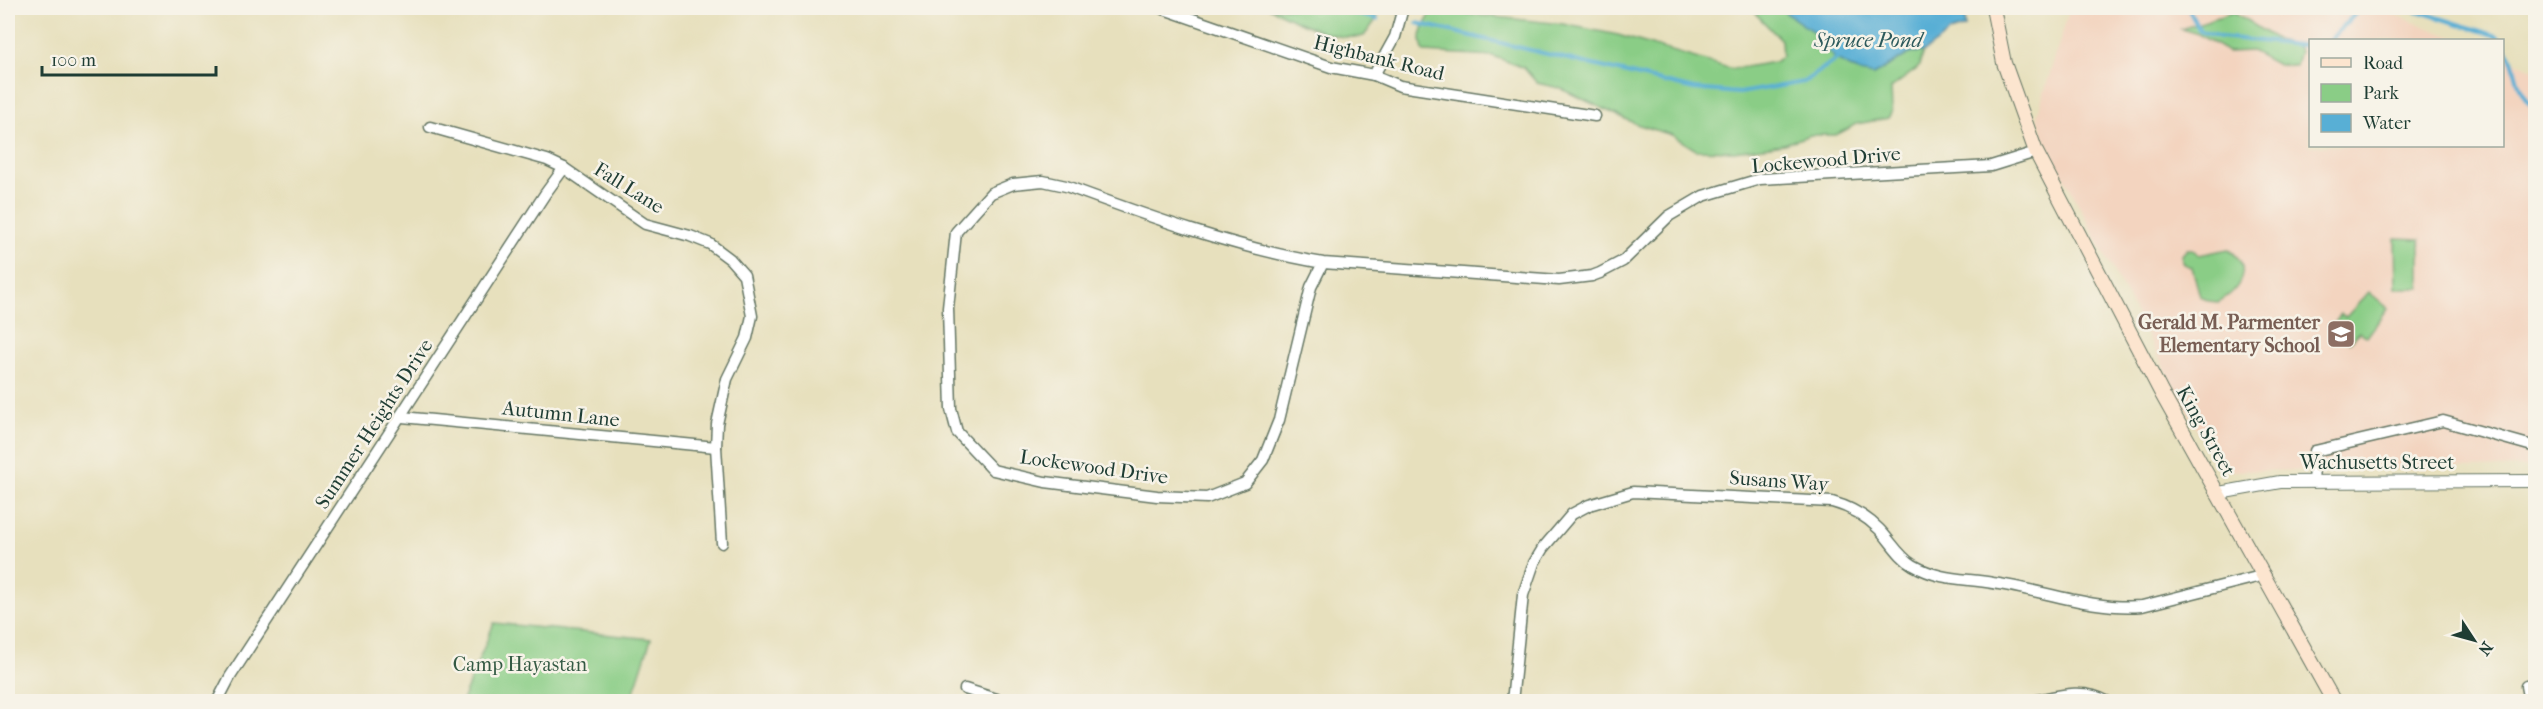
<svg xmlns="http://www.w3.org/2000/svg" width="2543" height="709" viewBox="0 0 2543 709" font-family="'IM FELL French Canon',serif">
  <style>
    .built { fill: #f3d4bf }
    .green { fill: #8acd86; stroke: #54855d; stroke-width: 1.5 }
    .water { fill: #58afd5; stroke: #3c7684; stroke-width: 1.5 }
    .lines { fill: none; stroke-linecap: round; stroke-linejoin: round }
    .stream { stroke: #58afd5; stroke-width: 4 }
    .minor-casing { stroke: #657664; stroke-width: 13 }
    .tertiary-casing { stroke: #657664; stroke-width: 14 }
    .secondary-casing { stroke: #657664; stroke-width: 16 }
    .minor { stroke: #fff; stroke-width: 10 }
    .tertiary { stroke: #fff; stroke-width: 12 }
    .secondary { stroke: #fce5cf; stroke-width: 14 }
    .labels { text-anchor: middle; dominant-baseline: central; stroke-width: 5; stroke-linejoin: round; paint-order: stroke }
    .street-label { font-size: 20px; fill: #1f3d34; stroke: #f7f3e8 }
    .education-label { font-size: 20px; font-weight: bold; fill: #785e54; stroke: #f7f3e8; text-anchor: end }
    .park-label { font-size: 20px; fill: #345a44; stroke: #f7f3e8 }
    .water-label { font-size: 21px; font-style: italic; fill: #2d5a5c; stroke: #f7f3e8 }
  </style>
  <rect width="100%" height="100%" fill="#f7f3e8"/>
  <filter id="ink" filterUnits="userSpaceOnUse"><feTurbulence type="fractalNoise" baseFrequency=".0167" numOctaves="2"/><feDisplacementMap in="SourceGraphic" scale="12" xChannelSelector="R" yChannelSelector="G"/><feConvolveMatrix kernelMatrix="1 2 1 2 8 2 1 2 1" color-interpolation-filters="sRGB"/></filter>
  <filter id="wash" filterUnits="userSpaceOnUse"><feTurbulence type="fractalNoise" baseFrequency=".008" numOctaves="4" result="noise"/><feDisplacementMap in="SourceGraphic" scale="24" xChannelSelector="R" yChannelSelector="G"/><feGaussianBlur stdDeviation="1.35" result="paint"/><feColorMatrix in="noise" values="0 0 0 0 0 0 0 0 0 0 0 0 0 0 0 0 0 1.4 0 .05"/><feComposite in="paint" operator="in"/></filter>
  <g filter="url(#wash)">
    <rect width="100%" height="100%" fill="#e7e0bd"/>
    <path class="built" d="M 2167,8 L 2377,8 L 2460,40 L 2310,40 L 2310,146 L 2502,146 L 2503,57 L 2535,70 L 2535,467 L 2231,471 L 2214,462 L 2046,143 L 2037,116 L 2069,11 L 2156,13 Z"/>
    <g class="green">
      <path d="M 1269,8 L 1368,8 L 1378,17 L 1364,36 C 1333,43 1297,20 1269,8 Z"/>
      <path d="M 1753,8 L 1779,8 L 1812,31 L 1836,60 L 1873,75 L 1912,52 L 1924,52 L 1918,68 L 1891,88 L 1892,111 L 1888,118 L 1857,124 L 1836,135 L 1810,135 L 1784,144 L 1734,151 L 1696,150 L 1672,135 L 1636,124 L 1559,88 L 1537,83 L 1524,68 L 1493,56 L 1424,52 C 1417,37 1423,26 1432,12 L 1448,12 L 1563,24 L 1618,35 L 1732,69 L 1775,62 L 1782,56 L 1781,40 L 1757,15 Z"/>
      <path d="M 2234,12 L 2277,40 L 2295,45 L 2300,50 L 2296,66 L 2278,65 L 2252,51 L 2228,52 L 2198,34 L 2181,29 Z"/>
      <path d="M 2395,238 L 2420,239 L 2420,288 L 2396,288 Z"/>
      <path d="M 2187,249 L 2192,249 L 2199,255 L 2228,249 C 2254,266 2241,290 2218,302 L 2208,301 L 2200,296 L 2192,267 L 2184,264 L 2181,256 Z"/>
      <path d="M 2369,292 L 2388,308 L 2367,337 L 2360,332 L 2350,342 L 2332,327 L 2341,314 L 2346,317 Z"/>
      <path d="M 494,623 L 651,639 L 631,701 L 462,701 Z"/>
    </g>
    <path class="water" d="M 1779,8 L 1965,8 L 1965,27 L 1950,32 L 1924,52 L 1912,52 L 1873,75 L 1860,72 L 1836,60 L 1812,31 Z"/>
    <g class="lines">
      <g class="stream">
        <path d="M 1334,8 L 1377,19"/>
        <path d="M 2188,8 L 2200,31 L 2220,37 L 2310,46"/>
        <path d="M 2408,8 L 2497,36 L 2501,40"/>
        <path d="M 1417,23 L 1694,89 L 1739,93 L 1804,82 L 1838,58"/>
        <path d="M 2330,40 L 2357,12 L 2370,8"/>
        <path d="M 2502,43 C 2520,63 2512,93 2536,109"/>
      </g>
    </g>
  </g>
  <g filter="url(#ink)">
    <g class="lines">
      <g class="minor-casing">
        <g id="minor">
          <path d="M 1161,8 L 1331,67 L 1374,75 L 1400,86 L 1595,116"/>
          <path d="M 1374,75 L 1395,37 L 1403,8"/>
          <path d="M 430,127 L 547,160 L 564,168 L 645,224 L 690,236 L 710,244 L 730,259 L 744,275 L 752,316 L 747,338 L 727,379 L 717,424 L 716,447 L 722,543"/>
          <path d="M 1323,263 L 1311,287 L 1279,420 L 1263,460 L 1245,483 L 1207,498 L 1157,496 L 1045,482 L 993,470 L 957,432 L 951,409 L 948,308 L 956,232 L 991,193 L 1013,184 L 1043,181 L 1066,186 C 1150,217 1235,248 1323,263 L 1559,280 L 1592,276 L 1600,273 L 1623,261 L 1669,216 L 1703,196 L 1760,179 L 1991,166 L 2036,152"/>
          <path d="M 402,417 L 716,447"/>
          <path d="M 2313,482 L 2315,451 L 2443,421 L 2536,447"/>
          <path d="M 965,689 L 1006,702"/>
          <path d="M 2529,701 L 2526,686 L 2536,685"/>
          <path d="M 217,702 L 230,677 L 545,194 L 564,168"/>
          <path d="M 1512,702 L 1523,595 L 1534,563 L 1543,548 L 1572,514 L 1589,505 L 1633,492 L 1832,502 C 1850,507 1865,515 1879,529 C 1890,540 1899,557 1913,565 C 1941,581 1963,578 1993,583 C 2043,590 2091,610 2142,606 L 2265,575"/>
          <path d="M 2029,702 C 2057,696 2082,687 2108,702"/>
        </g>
      </g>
      <g class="tertiary-casing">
        <path id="tertiary" d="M 2219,493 L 2280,482 L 2536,481"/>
      </g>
      <g class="secondary-casing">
        <path id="secondary" d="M 1993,8 L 2004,63 L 2036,152 L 2162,394 L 2334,702"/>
      </g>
      <use href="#minor" class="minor"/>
      <use href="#tertiary" class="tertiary"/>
      <use href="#secondary" class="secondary"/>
    </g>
  </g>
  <defs>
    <g id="school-square" transform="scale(1.5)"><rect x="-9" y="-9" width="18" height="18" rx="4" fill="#8d6e63" stroke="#f7f3e8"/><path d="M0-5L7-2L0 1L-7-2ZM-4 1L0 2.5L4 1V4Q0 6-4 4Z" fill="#fff"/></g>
  </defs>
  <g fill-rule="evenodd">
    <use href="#school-square" x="2341" y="334"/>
  </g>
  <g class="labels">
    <g class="street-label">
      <text transform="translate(1379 58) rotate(14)">Highbank Road</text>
      <text transform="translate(1826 160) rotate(-5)">Lockewood Drive</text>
      <text transform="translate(629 188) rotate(32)">Fall Lane</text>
      <text transform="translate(561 414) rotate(6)">Autumn Lane</text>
      <text transform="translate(374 424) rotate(-57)">Summer Heights Drive</text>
      <text transform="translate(2206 431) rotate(61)">King Street</text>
      <text x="2377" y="462">Wachusetts Street</text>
      <text transform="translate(1094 467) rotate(8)">Lockewood Drive</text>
      <text transform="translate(1779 481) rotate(4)">Susans Way</text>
    </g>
    <g class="education-label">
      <text x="2320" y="322">Gerald M. Parmenter<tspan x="2320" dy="23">Elementary School</tspan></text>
    </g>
    <g class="park-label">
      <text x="520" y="664">Camp Hayastan</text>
    </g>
    <g class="water-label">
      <text x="1868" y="40">Spruce Pond</text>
    </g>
  </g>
  <rect width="2543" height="709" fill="none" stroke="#f7f3e8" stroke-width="30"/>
  <rect x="2309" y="39" width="195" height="108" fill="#f7f3e8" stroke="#a1aaa0" stroke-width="1.5"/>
  <rect x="2321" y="58" width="30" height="9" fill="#fce5cf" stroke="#a1aaa0" stroke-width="1.5"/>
  <text x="2363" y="69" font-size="18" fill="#1f3d34">Road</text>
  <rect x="2321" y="84" width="30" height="18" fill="#8acd86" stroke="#a1aaa0" stroke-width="1.5"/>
  <text x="2363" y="99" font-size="18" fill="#1f3d34">Park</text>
  <rect x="2321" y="114" width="30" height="18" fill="#58afd5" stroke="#a1aaa0" stroke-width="1.5"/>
  <text x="2363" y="129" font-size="18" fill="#1f3d34">Water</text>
  <g transform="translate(2474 640) rotate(126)" stroke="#f7f3e8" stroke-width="4.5" paint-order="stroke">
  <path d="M0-4.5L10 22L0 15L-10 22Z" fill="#1f3d34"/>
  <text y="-9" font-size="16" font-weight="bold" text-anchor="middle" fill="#1f3d34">N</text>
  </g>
  <path d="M42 66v9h174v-9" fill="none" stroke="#1f3d34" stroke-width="3"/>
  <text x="51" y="66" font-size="18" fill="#1f3d34" stroke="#f7f3e8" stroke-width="4.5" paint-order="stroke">100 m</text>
</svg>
